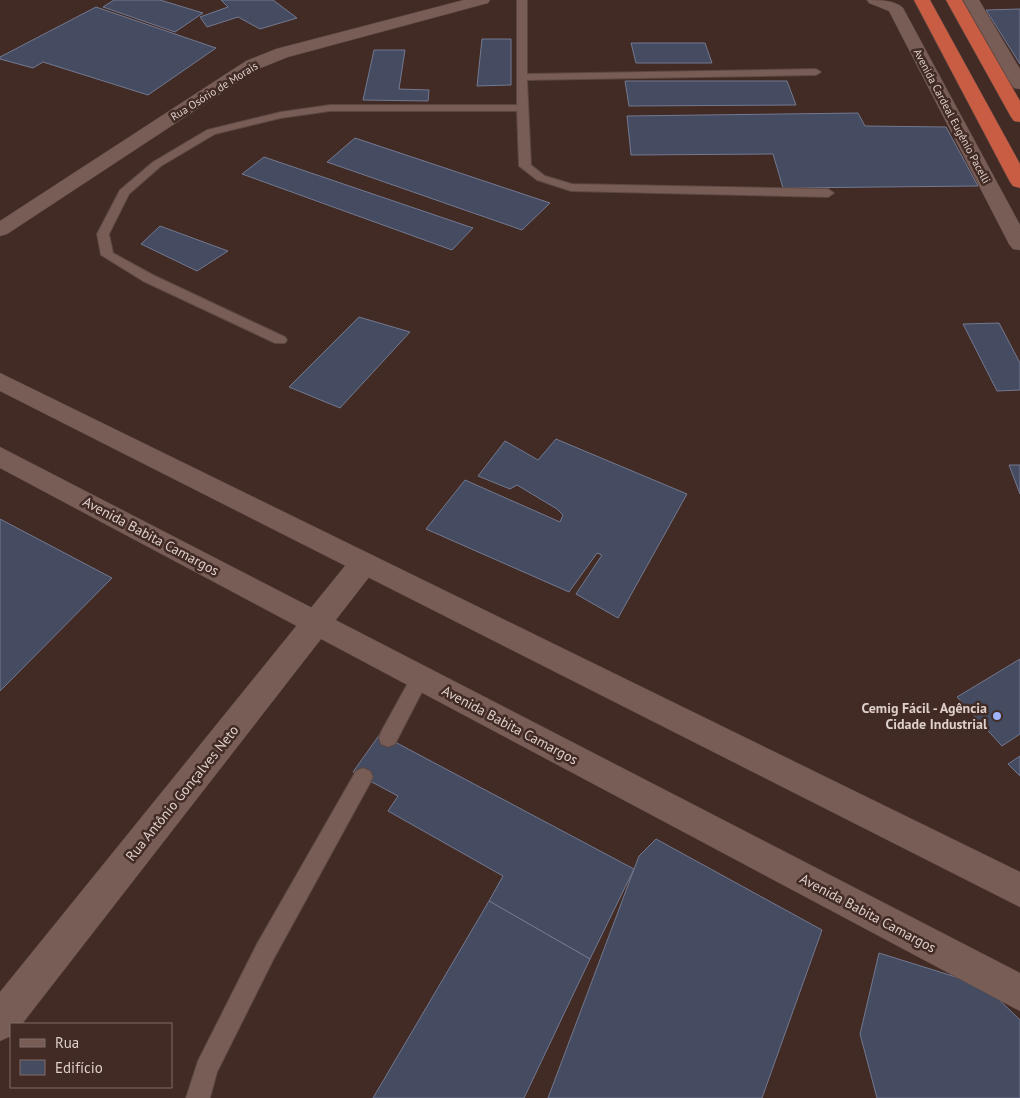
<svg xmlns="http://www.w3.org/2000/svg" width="1020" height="1098" viewBox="0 0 1020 1098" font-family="'PT Sans',sans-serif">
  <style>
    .building { fill: #454b60; stroke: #727990 }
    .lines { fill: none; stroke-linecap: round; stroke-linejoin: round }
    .service-casing { stroke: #5b4742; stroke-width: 2 }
    .minor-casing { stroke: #5b4742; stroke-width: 1 }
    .tertiary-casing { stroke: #5b4742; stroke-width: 1 }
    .motorway-casing { stroke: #5b4742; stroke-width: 1 }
    .service { fill: #775d56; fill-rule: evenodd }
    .minor { fill: #775d56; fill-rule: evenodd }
    .tertiary { fill: #775d56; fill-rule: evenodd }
    .motorway { fill: #c95d43; fill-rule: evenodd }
    .poi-dot { fill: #9fb3fd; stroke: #422a25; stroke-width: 2 }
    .labels { text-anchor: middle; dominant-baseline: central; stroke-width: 5; stroke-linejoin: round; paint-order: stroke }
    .far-street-label { font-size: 11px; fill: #dfd0cc; stroke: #422a25 }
    .street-label { font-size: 14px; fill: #dfd0cc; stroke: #422a25 }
    .poi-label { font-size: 14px; font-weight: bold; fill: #dfd0cc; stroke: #422a25; text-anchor: end }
  </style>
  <rect width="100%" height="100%" fill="#422a25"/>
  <g class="building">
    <path d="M 114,0 L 160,0 L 203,13 L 175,32 L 103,7 Z"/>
    <path d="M 221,0 L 273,0 L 297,18 L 260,29 L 238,17 L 207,27 L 200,17 L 228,7 Z"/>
    <path d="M 96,7 L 216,48 L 148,95 L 43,62 L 33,68 L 0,59 L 0,57 Z"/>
    <path d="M 1020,9 L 1020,64 L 986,10 Z"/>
    <path d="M 482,39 L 511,39 L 511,85 L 477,86 Z"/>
    <path d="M 631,43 L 705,43 L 712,63 L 636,63 Z"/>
    <path d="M 374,50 L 405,50 L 399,89 L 429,90 L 428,101 L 363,100 Z"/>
    <path d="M 625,81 L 787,81 L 796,105 L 629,106 Z"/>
    <path d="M 858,113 L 865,126 L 946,127 L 978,186 L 783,188 L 773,154 L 631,155 L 627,116 Z"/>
    <path d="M 355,138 L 550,203 L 522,230 L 327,162 Z"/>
    <path d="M 264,157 L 473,228 L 452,250 L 242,174 Z"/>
    <path d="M 160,226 L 228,251 L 197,271 L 141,244 Z"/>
    <path d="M 359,317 L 410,332 L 340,408 L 289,387 Z"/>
    <path d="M 999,323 L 1020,363 L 1020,390 L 997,391 L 963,324 Z"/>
    <path d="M 556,439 L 687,494 L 618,618 L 576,594 L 602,555 L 597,553 L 569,592 L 426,529 L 465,480 L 560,522 L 563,515 L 557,509 L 517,485 L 510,489 L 478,476 L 505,441 L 538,460 Z"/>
    <path d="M 1009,465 L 1020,465 L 1020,494 Z"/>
    <path d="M 0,519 L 112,578 L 0,691 Z"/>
    <path d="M 1020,659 L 1020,734 L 1002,746 L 957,697 Z"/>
    <path d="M 380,734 L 634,869 L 590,959 L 489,901 L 503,876 L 388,811 L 398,796 L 353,772 Z"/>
    <path d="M 1020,756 L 1020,776 L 1008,764 Z"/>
    <path d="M 656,839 L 822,930 L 762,1098 L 548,1098 L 639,856 Z"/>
    <path d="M 489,901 L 590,959 L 524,1098 L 373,1098 Z"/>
    <path d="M 879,953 L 985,986 L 1020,1020 L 1020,1098 L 877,1098 L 860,1034 Z"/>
  </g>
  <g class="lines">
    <g class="service-casing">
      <g id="service">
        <path d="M 517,0 L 527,0 L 527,74 L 816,69 L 821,72 L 816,75 L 527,80 L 531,165 L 545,176 L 572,184 L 828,189 L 834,193 L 828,197 L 571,191 L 537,180 L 519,166 L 517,111 L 330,111 L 281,118 L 215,134 L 161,166 L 129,194 L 109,234 L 113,253 L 153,275 L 285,337 L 287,340 L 285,343 L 275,343 L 143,281 L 101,255 L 97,234 L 120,190 L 153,162 L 207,130 L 281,112 L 330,105 L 517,105 Z"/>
        <path d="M 420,670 L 426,672 L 429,678 L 426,684 L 395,744 L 388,747 L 381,744 L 379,738 L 381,732 L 414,672 Z"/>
        <path d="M 363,768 L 370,771 L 373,777 L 370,783 L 273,960 L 217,1072 L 210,1098 L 186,1098 L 198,1061 L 257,944 L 356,771 Z"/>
      </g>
    </g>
    <g class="minor-casing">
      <g id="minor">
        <path d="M 867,0 C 879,0 895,0 903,8 L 1020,225 L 1020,250 L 1013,249 L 1009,244 L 889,11 L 869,3 Z"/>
        <path d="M 963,0 L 979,0 L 1020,69 L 1020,89 L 1014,88 L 1011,84 Z"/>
        <path d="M 363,553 L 373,556 L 377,564 L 373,572 L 22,1024 L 11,1024 L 11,1036 L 0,1041 L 0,992 L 353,556 Z"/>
      </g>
    </g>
    <g class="tertiary-casing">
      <g id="tertiary">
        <path d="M 464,0 L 490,0 L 488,3 L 288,57 L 258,69 L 7,234 L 0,236 L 0,221 L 246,61 L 276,49 Z"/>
        <path d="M 0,373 L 1020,872 L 1020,907 L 0,391 Z"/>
        <path d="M 0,447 L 1020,973 L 1020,1011 L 0,468 Z"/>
      </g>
    </g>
    <g class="motorway-casing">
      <g id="motorway">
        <path d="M 914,0 L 930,0 L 1020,164 L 1020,188 L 1013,186 L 1010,182 Z"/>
        <path d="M 946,0 L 962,0 L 1020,101 L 1020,122 L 1014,121 L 1011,117 Z"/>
      </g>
    </g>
    <use href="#service" class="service"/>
    <use href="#minor" class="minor"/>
    <use href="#tertiary" class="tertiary"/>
    <use href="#motorway" class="motorway"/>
  </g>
  <circle class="poi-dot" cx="997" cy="716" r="5"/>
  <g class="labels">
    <g class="far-street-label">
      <text transform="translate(214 91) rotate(-32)">Rua Osório de Morais</text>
      <text transform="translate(952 116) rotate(62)">Avenida Cardeal Eugênio Pacelli</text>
    </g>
    <g class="street-label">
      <text transform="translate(151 536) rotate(28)">Avenida Babita Camargos</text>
      <text transform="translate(510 725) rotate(28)">Avenida Babita Camargos</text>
      <text transform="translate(182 793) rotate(-51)">Rua Antônio Gonçalves Neto</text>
      <text transform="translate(868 913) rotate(28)">Avenida Babita Camargos</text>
    </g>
    <g class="poi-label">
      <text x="987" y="708">Cemig Fácil - Agência<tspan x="987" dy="16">Cidade Industrial</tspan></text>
    </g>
  </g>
  <rect x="10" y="1023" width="162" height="65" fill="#422a25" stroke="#816c68"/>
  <rect x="20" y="1039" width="25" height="8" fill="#775d56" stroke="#816c68"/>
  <text x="55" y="1048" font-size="15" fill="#dfd0cc">Rua</text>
  <rect x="20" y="1060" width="25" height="15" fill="#454b60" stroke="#816c68"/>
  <text x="55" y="1073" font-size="15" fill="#dfd0cc">Edifício</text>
</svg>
